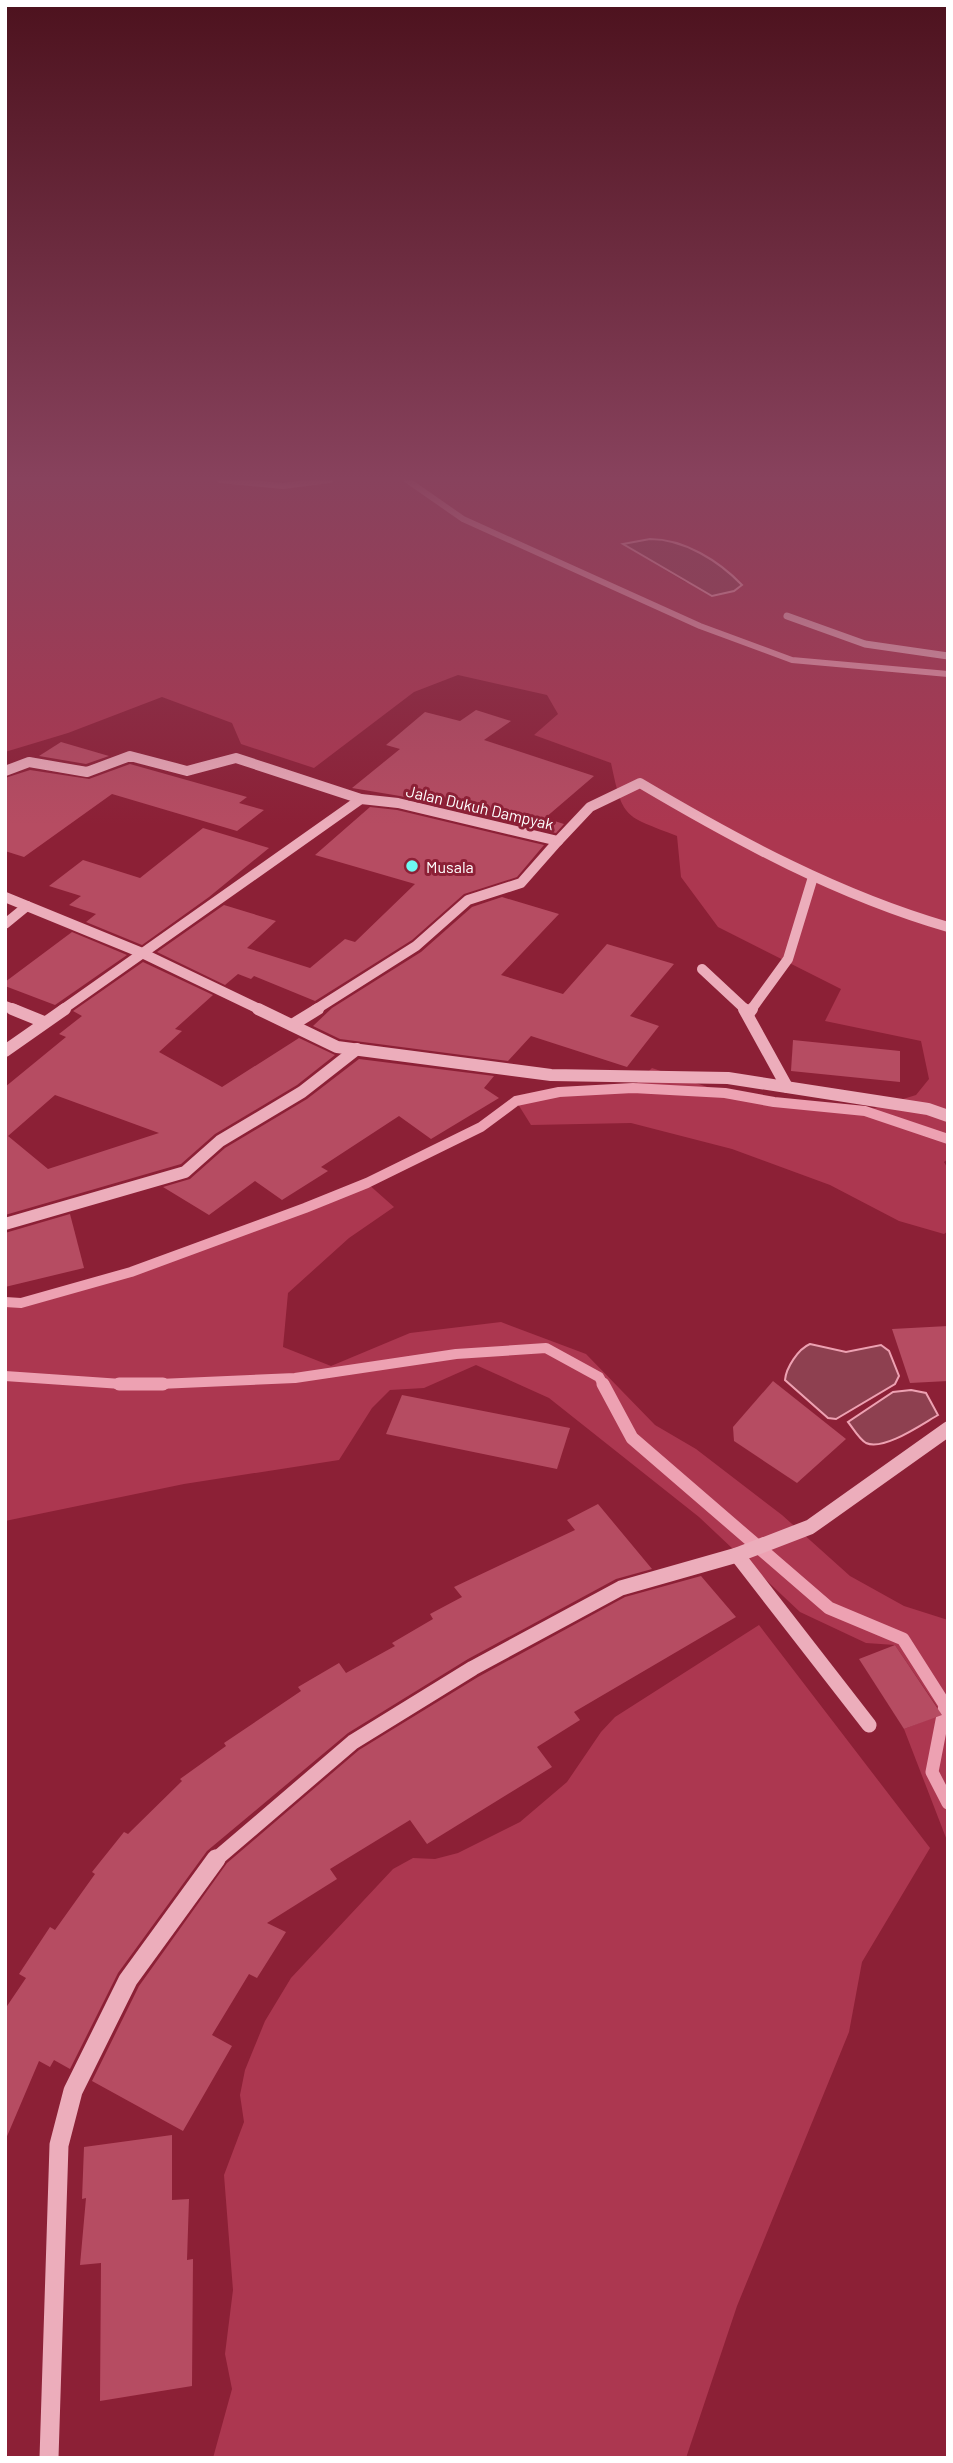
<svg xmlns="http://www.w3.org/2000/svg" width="953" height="2463" viewBox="0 0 953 2463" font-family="Barlow,sans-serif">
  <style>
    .green { fill: #ac3750; fill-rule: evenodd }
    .water { fill: #8e4050; stroke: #eda1b2; stroke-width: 2 }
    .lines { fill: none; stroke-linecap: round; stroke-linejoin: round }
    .stream-far2 { stroke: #eda1b2; stroke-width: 6 }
    .stream-far1 { stroke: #eda1b2; stroke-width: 10 }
    .stream { stroke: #eda1b2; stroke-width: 13 }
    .building { fill: #b64c62; fill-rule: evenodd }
    .minor-far4 { stroke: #ecadbb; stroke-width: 7 }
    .minor-far3 { stroke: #ecadbb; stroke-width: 10 }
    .minor-far2 { stroke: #ecadbb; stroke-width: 12 }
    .minor-far1 { stroke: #ecadbb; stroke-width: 15 }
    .minor { stroke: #ecadbb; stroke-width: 19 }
    .poi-dot { fill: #6ef9f2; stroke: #8c2036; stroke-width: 2.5 }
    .labels { text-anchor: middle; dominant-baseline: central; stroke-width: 6; stroke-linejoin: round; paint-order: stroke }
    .far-street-label { font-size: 16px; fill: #fff; stroke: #8c2036 }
    .far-poi-label { font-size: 16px; fill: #fff; stroke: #8c2036; text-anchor: start }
  </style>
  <rect width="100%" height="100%" fill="#8c2036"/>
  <g class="green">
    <path d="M 5,480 L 948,480 L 948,1159 L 944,1162 L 948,1169 L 948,1231 L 944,1234 L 899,1221 L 830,1185 L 732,1149 L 631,1123 L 531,1125 L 516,1101 L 559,1092 L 632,1088 L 652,1068 L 725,1093 L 774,1102 L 865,1111 L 916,1095 L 929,1079 L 921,1041 L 825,1021 L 841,989 L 718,927 L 681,877 L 677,836 C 624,815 623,820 611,763 L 534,735 L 558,714 L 547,695 L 458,675 L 414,692 L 314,768 L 241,744 L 232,723 L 162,697 L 68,733 L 5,752 ZM 624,545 L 734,591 L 685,582 Z"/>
    <path d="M 367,1183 L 394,1207 L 349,1238 L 288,1293 L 283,1347 L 331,1366 L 410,1333 L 501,1322 L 586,1354 L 655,1425 L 696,1449 L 782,1515 L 850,1576 L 904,1606 L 948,1620 L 948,1843 L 904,1729 L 942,1714 L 895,1645 L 866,1643 L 800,1612 L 699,1517 L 549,1398 L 476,1365 L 424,1388 L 390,1390 L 372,1408 L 339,1460 L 184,1484 L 5,1521 L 5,1302 L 21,1303 L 131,1272 L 219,1243 Z"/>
    <path d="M 759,1625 L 930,1848 L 862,1962 L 849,2032 L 737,2306 L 686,2458 L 213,2458 L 232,2389 L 225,2354 L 233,2290 L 224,2175 L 244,2122 L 240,2095 L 245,2070 L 265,2021 L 291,1978 L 393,1869 L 413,1858 L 435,1859 L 458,1853 L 520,1822 L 567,1782 L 601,1732 L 615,1717 Z"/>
  </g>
  <g class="water">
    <path d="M 650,539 C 684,539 719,561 742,585 L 734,591 L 712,596 L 623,544 Z"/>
    <path d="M 810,1344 L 846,1352 L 881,1345 L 889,1351 L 899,1376 L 895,1384 L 836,1419 L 828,1418 L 785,1380 C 786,1368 798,1349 810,1344 Z"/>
    <path d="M 911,1390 L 926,1393 L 938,1415 C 922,1424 884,1451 866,1443 C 859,1439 853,1428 848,1422 L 893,1392 Z"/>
  </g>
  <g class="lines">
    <g class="stream-far2">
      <path d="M 220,480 L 283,486 L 330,480"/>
      <path d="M 407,480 L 463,519 L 700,626 L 792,660 L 948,674"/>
    </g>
    <g class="stream-far1">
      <path d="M 5,1302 L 21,1303 L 131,1272 L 305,1208 L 367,1183 L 481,1127 L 516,1101 L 559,1092 L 633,1088 L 725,1093 L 774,1102 L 865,1111 L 948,1139"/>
      <path d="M 5,1376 L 136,1385 L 295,1378 L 456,1354 L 546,1348 L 599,1377 L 604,1386"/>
    </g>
    <g class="stream">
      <path d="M 119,1384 L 163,1384"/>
      <path d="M 603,1384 L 632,1438 L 829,1608 L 903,1639 L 945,1705 L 932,1772 L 948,1803"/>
    </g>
  </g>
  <g class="building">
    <path d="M 476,710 L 511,721 L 484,740 L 594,776 L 545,818 L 564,824 L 556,833 L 400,796 L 352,788 L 400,749 L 386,745 L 425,712 L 460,721 Z"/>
    <path d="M 61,742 L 109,756 L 86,764 L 39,756 Z"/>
    <path d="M 130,764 L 247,797 L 239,803 L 264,810 L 237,831 L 112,794 L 24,857 L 5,851 L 5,778 L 30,770 L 89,779 Z"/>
    <path d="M 370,807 L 397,810 L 544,845 L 517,877 L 464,894 L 412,940 L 315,1001 L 254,976 L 251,979 L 238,974 L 225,985 L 157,952 L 224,905 L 276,921 L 247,948 L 310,968 L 345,939 L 355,942 L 415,884 L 315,855 Z"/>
    <path d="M 203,828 L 269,848 L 209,897 L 142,945 L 86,922 L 96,914 L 69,905 L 81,896 L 49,886 L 83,860 L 140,878 Z"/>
    <path d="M 502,897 L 559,914 L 501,975 L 563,994 L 607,944 L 674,964 L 630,1016 L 659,1026 L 627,1067 L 531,1036 L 508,1061 L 340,1039 L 313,1026 L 332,1008 L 421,952 L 472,907 Z"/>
    <path d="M 72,932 L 127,955 L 55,1005 L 5,986 L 5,982 Z"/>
    <path d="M 143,962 L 213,995 L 175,1029 L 182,1031 L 159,1052 L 222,1087 L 299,1038 L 335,1055 L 297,1085 L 215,1134 L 181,1164 L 5,1215 L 5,1087 L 66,1037 L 59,1034 L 82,1016 L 73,1011 ZM 55,1095 L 159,1133 L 48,1169 L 8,1136 Z"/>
    <path d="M 793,1040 L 900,1051 L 900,1082 L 791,1071 Z"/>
    <path d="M 359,1059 L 494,1076 L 484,1088 L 499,1098 L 431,1139 L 399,1116 L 321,1167 L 328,1171 L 282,1200 L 255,1181 L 209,1215 L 163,1187 L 190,1179 L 225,1148 L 307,1099 Z"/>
    <path d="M 70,1214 L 84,1268 L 5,1287 L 5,1233 Z"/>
    <path d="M 948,1326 L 948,1381 L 910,1383 L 892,1329 Z"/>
    <path d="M 773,1381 L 846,1439 L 797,1483 L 734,1441 L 733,1427 Z"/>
    <path d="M 402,1395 L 570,1428 L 557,1469 L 386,1434 Z"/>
    <path d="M 598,1504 L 652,1569 L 616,1579 L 468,1659 L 348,1733 L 207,1851 L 118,1973 L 70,2069 L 54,2060 L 50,2067 L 39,2061 L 5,2141 L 5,2009 L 26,1978 L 19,1974 L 50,1927 L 55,1930 L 95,1874 L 92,1872 L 124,1832 L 128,1834 L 182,1781 L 180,1779 L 226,1746 L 224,1743 L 301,1691 L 298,1687 L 339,1663 L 346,1673 L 395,1646 L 392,1643 L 433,1619 L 430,1614 L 462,1597 L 454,1587 L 575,1530 L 567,1520 Z"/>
    <path d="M 701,1576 L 736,1617 L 574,1712 L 580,1720 L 537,1747 L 552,1767 L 427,1844 L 410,1820 L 330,1869 L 337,1879 L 267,1923 L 286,1932 L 257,1978 L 249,1974 L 212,2035 L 232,2046 L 183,2131 L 92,2081 L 139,1986 L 227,1863 L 359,1750 L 478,1677 L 625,1597 Z"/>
    <path d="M 895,1645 L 942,1715 L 904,1729 L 859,1659 Z"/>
    <path d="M 172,2135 L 172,2200 L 189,2199 L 187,2260 L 193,2259 L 192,2386 L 100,2401 L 101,2263 L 80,2265 L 86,2198 L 82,2199 L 84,2147 Z"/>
  </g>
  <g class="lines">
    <path class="minor-far4" d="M 787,616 L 865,644 L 948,656"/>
    <g class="minor-far3">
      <path d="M 5,771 L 29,762 L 87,772 L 130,756 L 187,771 L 236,758 L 361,799 L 398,803 L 558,841 L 521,883 L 468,900 L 416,946 L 315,1010"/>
      <path d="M 558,841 L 590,807 L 640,783 C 738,841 838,895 948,927"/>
      <path d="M 5,897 L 142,953 L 261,1010"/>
      <path d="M 5,924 L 27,906"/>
      <path d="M 702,969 L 746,1010"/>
      <path d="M 5,1006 L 16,1010"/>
      <path d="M 62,1010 L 361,799"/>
      <path d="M 751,1010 L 788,959 L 813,877"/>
    </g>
    <g class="minor-far2">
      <path d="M 12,1009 L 44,1022"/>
      <path d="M 258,1009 L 337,1047 L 551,1075 L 728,1078 L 928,1109 L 948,1116"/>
      <path d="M 744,1009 L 787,1087"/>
      <path d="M 749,1013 L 752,1009"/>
      <path d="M 292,1025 L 318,1009"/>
      <path d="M 5,1051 L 65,1009"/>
      <path d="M 5,1224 L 185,1172 L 220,1141 L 302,1092 L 357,1049"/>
    </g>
    <g class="minor-far1">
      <path d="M 737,1555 L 869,1725"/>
      <path d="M 214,1861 L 353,1742 L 473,1668 L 621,1588 L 737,1555 L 810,1527 L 948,1429"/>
    </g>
    <path class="minor" d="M 49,2458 L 59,2145 L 73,2091 L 128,1980 L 216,1859"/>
  </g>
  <linearGradient id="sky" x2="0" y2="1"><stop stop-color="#4d121e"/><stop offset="0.58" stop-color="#88425d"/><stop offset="1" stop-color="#88425d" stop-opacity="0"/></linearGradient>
  <rect width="953" height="825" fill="url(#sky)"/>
  <circle class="poi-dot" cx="412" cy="866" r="7"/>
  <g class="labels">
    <g class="far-street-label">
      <text transform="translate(480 807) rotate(13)">Jalan Dukuh Dampyak</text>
    </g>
    <g class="far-poi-label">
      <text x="426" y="866">Musala</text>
    </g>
  </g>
  <rect width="953" height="2463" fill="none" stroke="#ffffff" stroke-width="14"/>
</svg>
